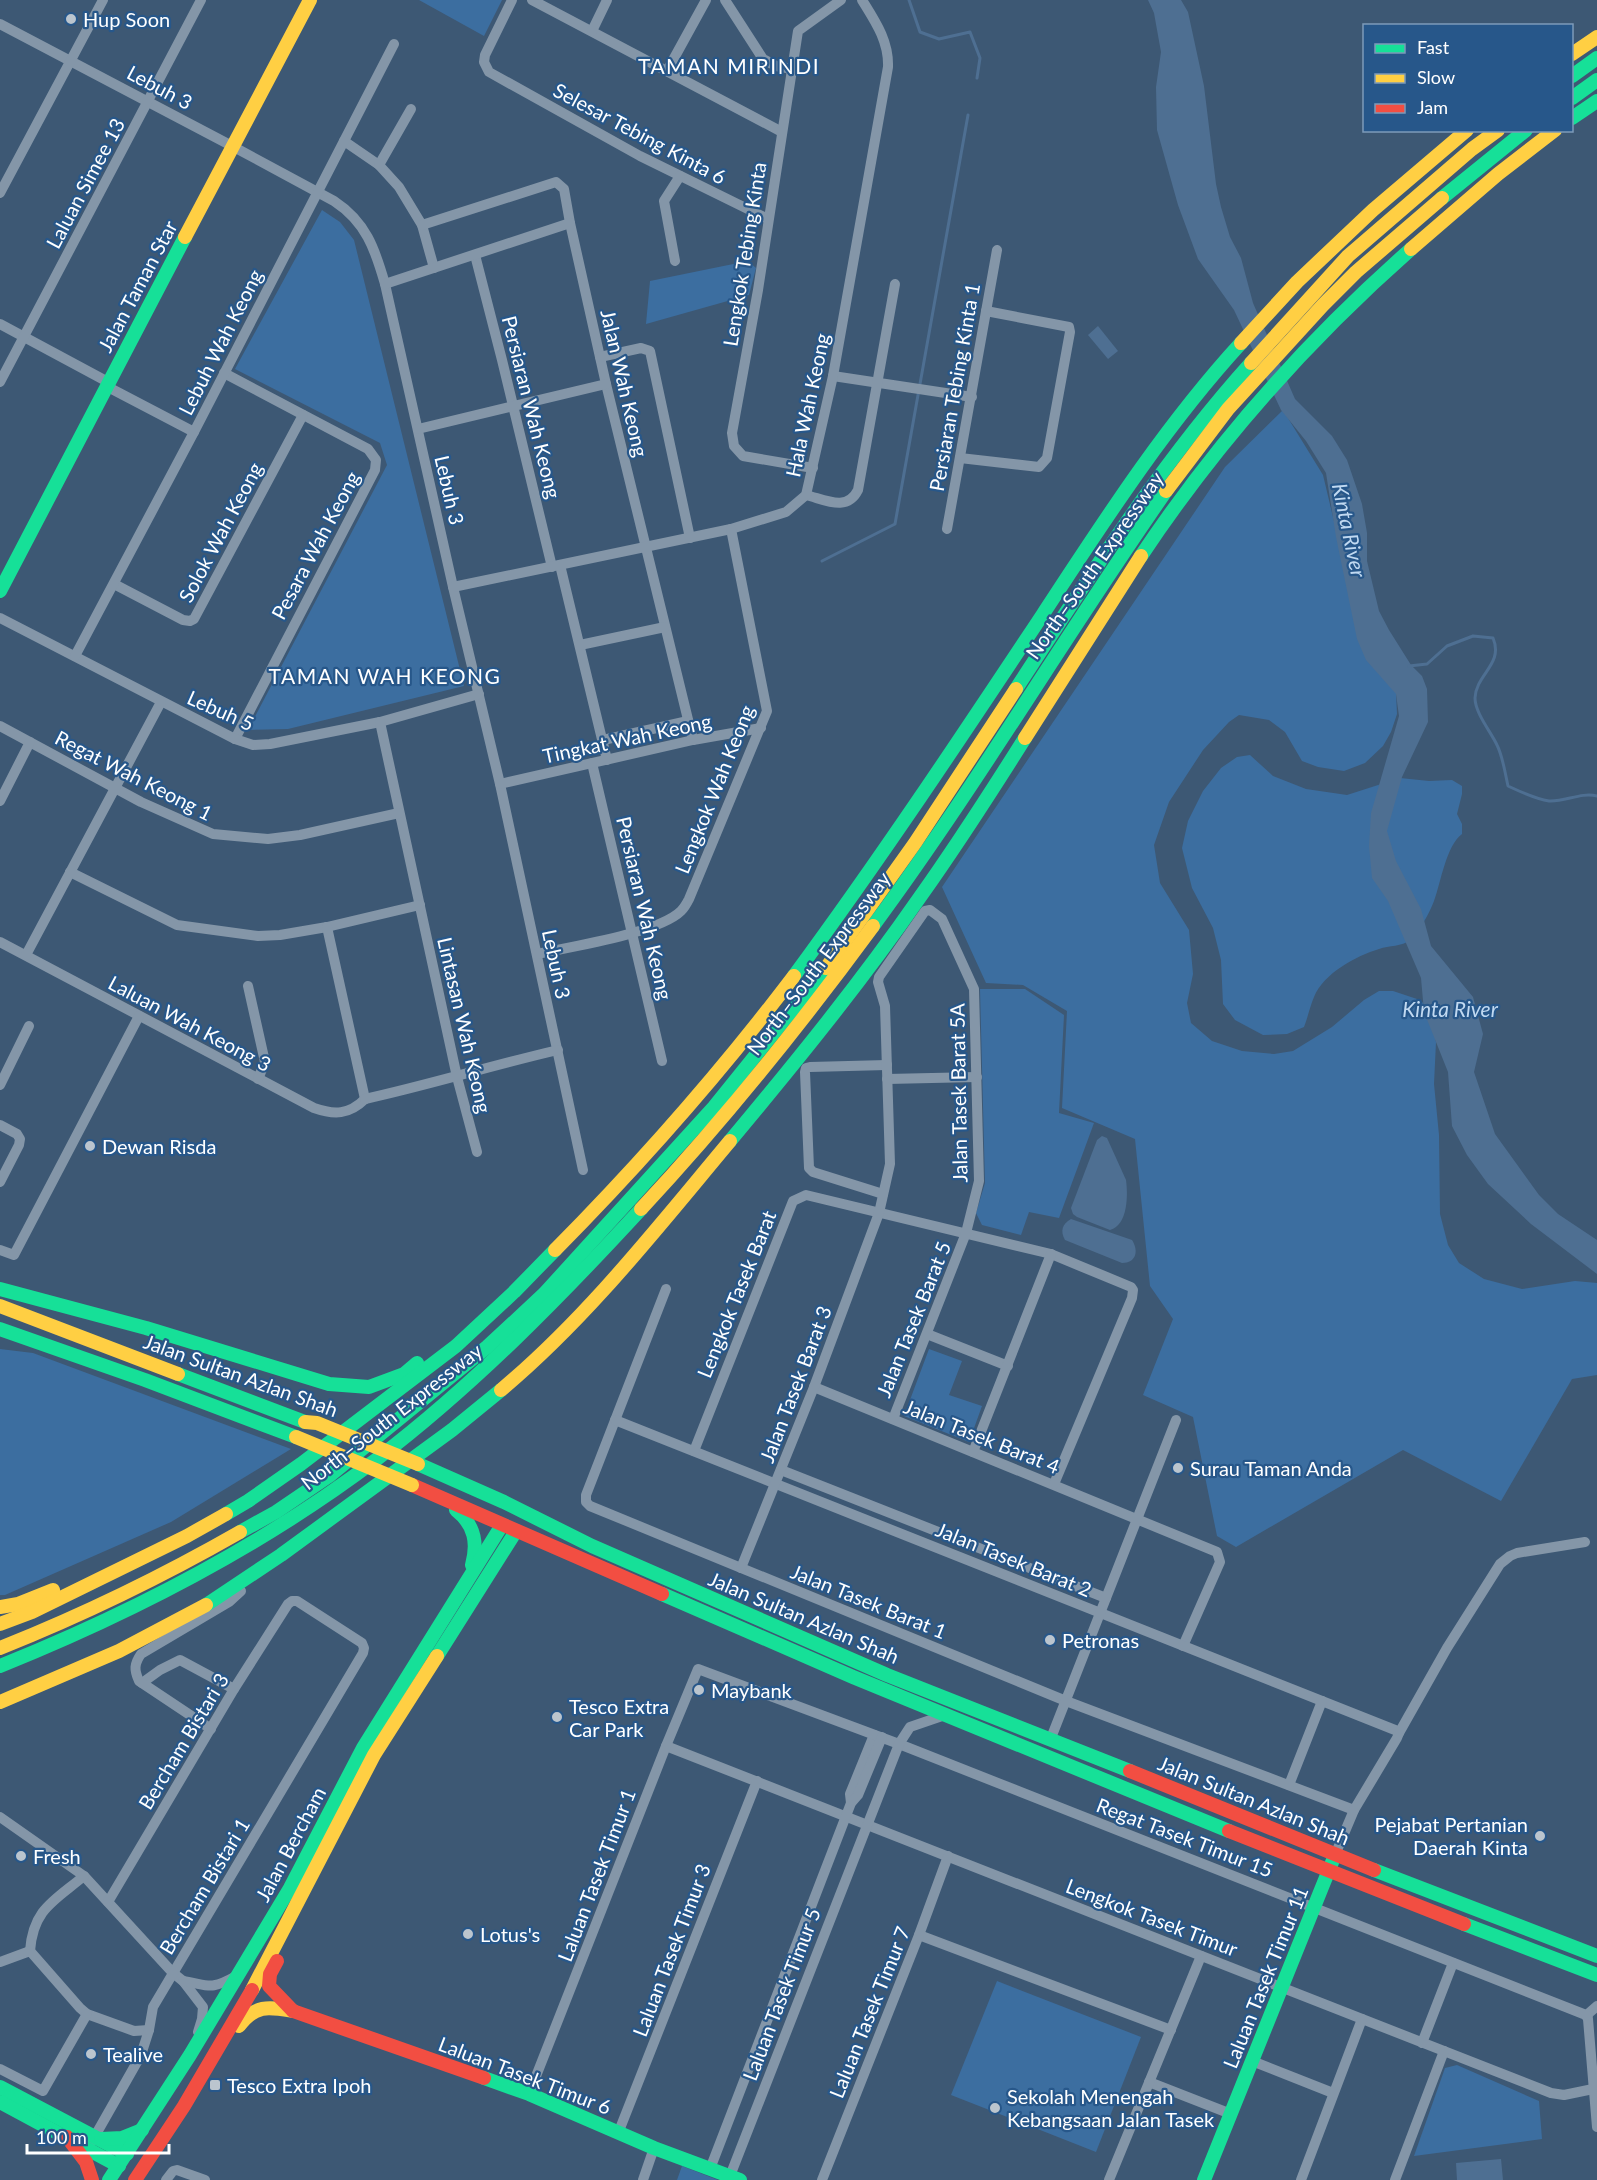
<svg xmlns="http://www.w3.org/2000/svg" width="1597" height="2180" viewBox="0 0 1597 2180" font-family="Lato,sans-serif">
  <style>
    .green { fill: #3c6ea0 }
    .water { fill: #4e6f92 }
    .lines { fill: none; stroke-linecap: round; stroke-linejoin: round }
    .stream { stroke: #4e6f92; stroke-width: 3 }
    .street { stroke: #8496a8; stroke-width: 10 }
    .fast { stroke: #16e098; stroke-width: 14 }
    .slow { stroke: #ffcf43; stroke-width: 14 }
    .jam { stroke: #f24e42; stroke-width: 14 }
    .slow-bridge { stroke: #ffcf43; stroke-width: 14 }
    .poi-dot { fill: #bbc5ce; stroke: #27578a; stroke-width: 2 }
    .labels { text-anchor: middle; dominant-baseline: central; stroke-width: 4.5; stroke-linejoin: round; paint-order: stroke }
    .poi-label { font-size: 20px; fill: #fff; stroke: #27578a; text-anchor: start }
    .street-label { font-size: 20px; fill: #fff; stroke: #27578a }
    .neighbourhood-label { font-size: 21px; letter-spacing: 1.5px; fill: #fff; stroke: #27578a }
    .water-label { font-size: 21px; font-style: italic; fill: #c1d9f1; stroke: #27578a }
  </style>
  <rect width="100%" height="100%" fill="#3d5874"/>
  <g class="green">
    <path d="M 419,0 L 502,0 L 484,36 Z"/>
    <path d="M 322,210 L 340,222 L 354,240 L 464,686 L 288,729 L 248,730 L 387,465 L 380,443 L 235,369 Z"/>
    <path d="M 748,261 L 756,268 L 749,295 L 646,324 L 650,281 Z"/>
    <path d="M 1283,410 L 1323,475 L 1338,538 L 1396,693 L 1397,714 L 1391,732 L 1383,746 L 1365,763 L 1344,771 L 1318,767 L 1302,761 L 1285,732 L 1269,720 L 1239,715 L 1229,722 L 1203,750 L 1169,802 L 1154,845 L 1160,883 L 1189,930 L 1193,974 L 1187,1003 L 1191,1023 L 1212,1041 L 1242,1051 L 1274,1054 L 1293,1051 L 1332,1027 L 1364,1000 L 1379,991 L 1393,991 L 1420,1000 L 1428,1008 L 1436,1042 L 1434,1084 L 1439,1135 L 1440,1214 L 1448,1245 L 1459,1263 L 1484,1279 L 1522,1289 L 1575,1281 L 1597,1283 L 1597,1375 L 1572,1379 L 1501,1501 L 1403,1450 L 1236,1547 L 1217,1536 L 1193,1417 L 1143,1395 L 1173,1319 L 1150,1286 L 1135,1139 L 1062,1108 L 1067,1011 L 1023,985 L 986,983 L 942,887 L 1225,467 Z"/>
    <path d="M 1250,755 L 1273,776 L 1306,789 L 1347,795 L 1400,778 L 1429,781 L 1452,780 L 1462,786 L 1462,794 L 1457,814 L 1462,824 L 1462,834 C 1446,846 1441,882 1434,901 C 1429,914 1420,930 1410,940 C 1402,947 1389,945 1379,949 C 1356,956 1324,973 1314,997 C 1310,1006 1308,1017 1304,1027 L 1287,1034 L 1263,1035 L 1235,1020 L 1223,1004 L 1221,960 L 1213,928 L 1192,888 L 1182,848 L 1188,821 L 1203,791 L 1221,768 L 1237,757 Z"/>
    <path d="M 980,989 L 1025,989 L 1064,1015 L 1059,1113 L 1094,1123 L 1059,1218 L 1029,1212 L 1021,1235 L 982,1225 L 976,1213 L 985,1183 Z"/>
    <path d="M 0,1349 L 33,1353 L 291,1449 L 171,1522 L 5,1595 L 0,1595 Z"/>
    <path d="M 929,1349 L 962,1361 L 949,1395 L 982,1406 L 969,1442 L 904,1416 Z"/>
    <path d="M 997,1981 L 1141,2037 L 1096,2152 L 951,2095 Z"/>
    <path d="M 1457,2065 L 1539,2101 L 1542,2139 L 1414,2156 L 1445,2068 Z"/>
    <path d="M 682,2166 L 718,2180 L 677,2180 Z"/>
  </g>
  <g class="water">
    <path d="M 1148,0 L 1181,0 L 1188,12 L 1204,86 L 1216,184 L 1221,207 L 1230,237 L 1241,258 L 1253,303 L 1295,399 L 1332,436 L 1347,460 L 1362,504 L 1367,533 L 1367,561 L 1379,611 L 1389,630 L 1411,665 L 1422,676 L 1427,689 L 1428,722 L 1402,777 L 1387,831 L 1396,861 L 1421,909 L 1431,946 L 1473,997 L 1483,1034 L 1474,1072 L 1495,1134 L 1539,1195 L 1558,1214 L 1597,1240 L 1597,1274 L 1531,1224 L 1488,1184 L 1467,1155 L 1452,1126 L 1448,1072 L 1424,1012 L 1421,978 L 1388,901 L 1372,878 L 1369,846 L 1371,813 L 1399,716 L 1396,694 L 1366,660 L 1357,639 L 1336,537 L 1326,473 L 1306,441 L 1281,410 L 1234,310 L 1198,259 L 1178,205 L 1157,130 L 1156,87 L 1161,52 L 1154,13 Z"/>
    <path d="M 1098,326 L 1118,351 L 1108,359 L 1088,335 Z"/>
    <path d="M 1102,1136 L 1107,1138 L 1126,1180 C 1128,1195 1128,1225 1110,1230 L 1077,1217 L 1073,1214 L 1071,1208 L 1097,1140 Z"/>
    <path d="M 1071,1219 L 1132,1240 C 1139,1251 1136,1263 1122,1263 L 1065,1240 C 1060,1231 1062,1224 1071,1219 Z"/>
    <path d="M 1501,2159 L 1503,2180 L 1457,2180 L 1456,2163 Z"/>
  </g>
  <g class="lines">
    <g class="stream">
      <path d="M 909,0 L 920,32 L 939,39 L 970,32 L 980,58 L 977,78"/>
      <path d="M 822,561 L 895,524 L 968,115"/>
      <path d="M 1409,666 L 1427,664 L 1447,646 L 1473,636 L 1493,638 C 1504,664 1476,674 1475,698 C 1475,713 1491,732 1497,745 C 1503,757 1505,773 1508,786 C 1521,792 1535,799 1549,801 C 1565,802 1581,792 1597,796"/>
    </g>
    <g class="street">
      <path d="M 512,0 L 485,55 L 484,62 L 489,72 L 640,156 L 768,219"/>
      <path d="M 532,0 L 782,132"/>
      <path d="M 725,0 L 763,59 L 776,66 L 792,69"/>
      <path d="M 0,24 L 232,146 L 334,201 C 366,222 375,249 385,284 L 453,587 L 500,784 L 583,1170"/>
      <path d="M 592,31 L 607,0"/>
      <path d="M 667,71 L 706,0"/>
      <path d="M 344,141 L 379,165 L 399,187 L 422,225 L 434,268"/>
      <path d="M 379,165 L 411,109"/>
      <path d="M 0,193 L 103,0"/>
      <path d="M 422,225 L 556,182 L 564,189 L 570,223"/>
      <path d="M 475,255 L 502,360 L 552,567"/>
      <path d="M 675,261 L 664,201 L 680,176"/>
      <path d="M 385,284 L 570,223 L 606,384 L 693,740"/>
      <path d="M 0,324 L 108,382"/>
      <path d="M 600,357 L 641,348 L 650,351 L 690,538"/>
      <path d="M 224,373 L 368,449 L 376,460 L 375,470 L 235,739"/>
      <path d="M 833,376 L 972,397"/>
      <path d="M 0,382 L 201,0"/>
      <path d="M 106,386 L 194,432"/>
      <path d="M 418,429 L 606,384"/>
      <path d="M 960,458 L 1039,467 L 1047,458 L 1070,332 L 1069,327 L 986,311"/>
      <path d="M 813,468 L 743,456 L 734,446 L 732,433 L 758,290 L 798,31 L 841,0"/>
      <path d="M 806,495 C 826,500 847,512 858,490 L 895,284"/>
      <path d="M 947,529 L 997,250"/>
      <path d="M 560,565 L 607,760"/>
      <path d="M 114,584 L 183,620 L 190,621 L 194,619 L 303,415"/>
      <path d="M 453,587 L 731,529 L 786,512 L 806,495 L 833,376 L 888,67 C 889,41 875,21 862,0"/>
      <path d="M 0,618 L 235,739 L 253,745 L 270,744 L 380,722 L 479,694"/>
      <path d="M 580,645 L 665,627"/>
      <path d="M 75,656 L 194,432 L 394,44"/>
      <path d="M 380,722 L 457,1077 L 477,1152"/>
      <path d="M 0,726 L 141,802 L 213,834 L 268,839 L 300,835 L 399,813"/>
      <path d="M 603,740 L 688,721"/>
      <path d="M 592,763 L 662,1061"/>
      <path d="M 500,784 L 693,740 L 761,728"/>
      <path d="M 0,801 L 30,742"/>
      <path d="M 70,872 L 177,925 L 258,936 L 280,935 L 327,927 L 420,905"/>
      <path d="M 327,927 L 365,1099"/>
      <path d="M 0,942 L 314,1108 C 334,1115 349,1115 365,1099"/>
      <path d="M 537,954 C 570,947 659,933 681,911 C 684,908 687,903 689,899 L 767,711 L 731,529"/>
      <path d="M 26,955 L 161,702"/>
      <path d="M 248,986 L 265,1062 L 258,1079"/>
      <path d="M 887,1079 L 977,1077"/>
      <path d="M 0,1085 L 29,1026"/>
      <path d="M 365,1099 C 429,1085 493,1065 558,1050"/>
      <path d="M 0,1125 L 17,1134 L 20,1139 L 19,1145 L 0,1182"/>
      <path d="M 883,1194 L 813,1172 L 809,1168 L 805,1072 L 806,1068 L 810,1067 L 887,1065"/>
      <path d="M 0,1250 L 14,1255 L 139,1016"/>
      <path d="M 666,1289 L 586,1495 L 586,1502 L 590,1506 L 1066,1701 L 1354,1810"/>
      <path d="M 927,1334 L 1008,1366"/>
      <path d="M 814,1387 L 1217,1552 L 1220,1562 L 1183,1646"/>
      <path d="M 615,1420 L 1395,1730 L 1399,1733"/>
      <path d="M 694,1451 L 793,1201 L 806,1195 L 1051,1254 L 1131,1287 L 1133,1290 L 1132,1298 L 1054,1484"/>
      <path d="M 973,1452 L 1051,1254"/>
      <path d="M 781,1470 L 1106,1598"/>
      <path d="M 741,1568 L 814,1387 L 879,1213 L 890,1164 L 885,1006 L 878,982 L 879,977 L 925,911 L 930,910 L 942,919 L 974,989 L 979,1181 L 966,1233 L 893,1419"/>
      <path d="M 142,1683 L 160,1670 L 180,1660 L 234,1689"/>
      <path d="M 211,1729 L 139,1681 C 134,1670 134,1664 141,1654 L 229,1602 L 241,1591"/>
      <path d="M 1051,1738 L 1176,1420"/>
      <path d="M 666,1746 L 1551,2093 L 1564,2095 L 1593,2089"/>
      <path d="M 1289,1785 L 1322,1701"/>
      <path d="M 851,1803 L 850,1794 L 874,1735"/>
      <path d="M 0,1817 L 84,1876 L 173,1973 L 183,1981 L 203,2007 L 202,2019 L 198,2032"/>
      <path d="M 1335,1855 L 1354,1810 L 1397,1738 L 1399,1733 L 1447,1648 L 1500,1564 L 1510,1556 L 1517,1553 L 1585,1542"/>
      <path d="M 919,1935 L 1171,2030"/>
      <path d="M 30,1951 C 33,1909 54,1901 84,1876"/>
      <path d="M 0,1962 L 30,1951 L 80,2008 L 87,2014 L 134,2031 L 149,2030"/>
      <path d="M 183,1981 C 210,1985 209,1991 236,1976"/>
      <path d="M 1587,2017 L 1589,2013 L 1597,2006"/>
      <path d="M 1422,2043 L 1453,1963"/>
      <path d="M 1252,2061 L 1333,2093"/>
      <path d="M 0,2069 L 43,2091 L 87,2014"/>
      <path d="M 1149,2082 L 1231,2114"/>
      <path d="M 529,2094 L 666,1746 L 698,1669 L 899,1744 L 1586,2015 L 1588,2019 L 1597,2127"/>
      <path d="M 619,2131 L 757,1781"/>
      <path d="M 91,2143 L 141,2055 L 149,2030 L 153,2007 L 363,1653 L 364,1648 L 362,1643 L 297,1601 L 292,1601 L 288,1604 L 234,1689 L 108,1902"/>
      <path d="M 710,2169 L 846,1816 L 851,1803 L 858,1795 L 882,1737"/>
      <path d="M 730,2176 L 899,1744 L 910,1727 L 945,1715"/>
      <path d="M 166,2180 L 173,2171 L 177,2170 L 205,2180"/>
      <path d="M 643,2180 L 654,2148"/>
      <path d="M 822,2180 L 919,1935 L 948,1856"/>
      <path d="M 1109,2180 L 1201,1956"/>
      <path d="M 1301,2180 L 1362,2019"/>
      <path d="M 1395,2180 L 1444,2051"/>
    </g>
    <g class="fast">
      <path d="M 1572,76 L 1597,58"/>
      <path d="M 1572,98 L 1597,80"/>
      <path d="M 1572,118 L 1597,101"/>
      <path d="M 1442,198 L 1526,130"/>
      <path d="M 1141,556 C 1217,442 1309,339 1411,249"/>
      <path d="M 0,591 L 185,237"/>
      <path d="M 1016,689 C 1089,577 1161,463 1251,363"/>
      <path d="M 873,926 C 977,785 1066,634 1166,491"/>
      <path d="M 794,976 C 881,858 962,736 1043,614 C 1104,521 1165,426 1241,343"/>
      <path d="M 730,1141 C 796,1062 861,982 920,897 C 957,845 991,792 1025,738"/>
      <path d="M 0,1289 L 146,1328 L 329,1384 L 369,1387 L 404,1374 L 417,1363"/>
      <path d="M 0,1329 L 145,1380 L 296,1437"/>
      <path d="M 178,1374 L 305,1422"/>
      <path d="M 418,1464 L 504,1502 L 592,1546 L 887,1675 L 1130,1771"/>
      <path d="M 456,1510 C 475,1525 478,1543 472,1565"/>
      <path d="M 226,1514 L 248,1501 L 301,1464 L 456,1346 L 514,1292 L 555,1250"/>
      <path d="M 240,1532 L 276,1512 L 329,1476 L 487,1347 L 544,1294 L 714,1107 L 826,968"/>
      <path d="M 662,1594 L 853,1677 L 1229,1831"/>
      <path d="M 206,1605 L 281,1555 L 452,1430 L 501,1390"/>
      <path d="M 437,1656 L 516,1531"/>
      <path d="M 0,1666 C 134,1612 262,1546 377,1459 C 474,1385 559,1298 641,1209"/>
      <path d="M 1374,1870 L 1597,1956"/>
      <path d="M 1464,1924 L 1597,1975"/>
      <path d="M 484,2078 L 529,2094 L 654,2148 L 740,2180"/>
      <path d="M 0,2087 L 127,2154"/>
      <path d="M 0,2102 L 119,2166"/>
      <path d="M 101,2139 L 122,2138 L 142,2130"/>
      <path d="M 109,2180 L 190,2055 L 290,1888 L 363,1748 L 502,1525"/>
      <path d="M 1204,2180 L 1335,1855"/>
    </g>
    <g class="slow">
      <path d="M 1572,54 L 1597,37"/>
      <path d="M 185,237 L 310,0"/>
      <path d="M 1411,249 L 1498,174 L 1555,130"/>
      <path d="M 1241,343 L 1297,282 L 1373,210 L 1467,130"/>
      <path d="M 1251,363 L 1348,256 L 1472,149 L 1498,130"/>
      <path d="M 1166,491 L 1228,409 L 1323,305 L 1356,272 L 1442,198"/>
      <path d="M 1025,738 L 1141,556"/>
      <path d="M 826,968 L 915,843 L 1016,689"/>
      <path d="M 641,1209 C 724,1120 801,1024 873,926"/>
      <path d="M 555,1250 C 640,1164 721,1072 794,976"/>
      <path d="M 0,1306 L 178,1374"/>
      <path d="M 501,1390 C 587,1318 658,1227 730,1141"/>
      <path d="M 0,1607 L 18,1604 L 53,1590"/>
      <path d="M 0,1624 L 32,1612 L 187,1536 L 226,1514"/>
      <path d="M 0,1648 C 83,1615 163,1576 240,1532"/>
      <path d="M 0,1702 L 119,1651 L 206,1605"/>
      <path d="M 252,1990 L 374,1755 L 437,1656"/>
      <path d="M 239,2026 C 255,2004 269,2007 293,2011"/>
    </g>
    <g class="jam">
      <path d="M 412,1485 L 662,1594"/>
      <path d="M 1130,1771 L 1374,1870"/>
      <path d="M 1229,1831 L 1464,1924"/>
      <path d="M 277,1961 L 270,1974 L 269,1986 L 293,2011"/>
      <path d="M 293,2011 L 484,2078"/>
      <path d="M 67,2137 L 86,2162 L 92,2180"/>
      <path d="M 135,2180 L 184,2106 L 252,1990"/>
    </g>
    <g class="slow-bridge">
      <path d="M 305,1422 L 317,1423 L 418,1464"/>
      <path d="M 296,1437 L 412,1485"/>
    </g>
  </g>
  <g class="poi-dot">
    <circle cx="71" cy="19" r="6"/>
    <circle cx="90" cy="1146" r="6"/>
    <circle cx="1178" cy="1468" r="6"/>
    <circle cx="1050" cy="1640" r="6"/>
    <circle cx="699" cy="1690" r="6"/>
    <circle cx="557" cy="1717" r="6"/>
    <circle cx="1540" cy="1836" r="6"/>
    <circle cx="21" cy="1856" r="6"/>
    <circle cx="468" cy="1934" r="6"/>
    <circle cx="91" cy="2054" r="6"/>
    <rect x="209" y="2079" width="12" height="12" rx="3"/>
    <circle cx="995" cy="2108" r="6"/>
  </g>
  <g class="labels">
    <g class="poi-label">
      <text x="83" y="19">Hup Soon</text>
      <text x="102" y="1146">Dewan Risda</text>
      <text x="1190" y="1468">Surau Taman Anda</text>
      <text x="1062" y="1640">Petronas</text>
      <text x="711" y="1690">Maybank</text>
      <text x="569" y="1706">Tesco Extra<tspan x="569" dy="23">Car Park</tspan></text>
      <text x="1528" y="1824" text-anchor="end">Pejabat Pertanian<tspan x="1528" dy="23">Daerah Kinta</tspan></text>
      <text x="33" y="1856">Fresh</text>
      <text x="480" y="1934">Lotus's</text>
      <text x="103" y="2054">Tealive</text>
      <text x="227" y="2085">Tesco Extra Ipoh</text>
      <text x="1007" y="2096">Sekolah Menengah<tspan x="1007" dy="23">Kebangsaan Jalan Tasek</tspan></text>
    </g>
    <g class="street-label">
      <text transform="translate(160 87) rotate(28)">Lebuh 3</text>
      <text transform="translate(640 133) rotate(28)">Selesar Tebing Kinta 6</text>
      <text transform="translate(85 183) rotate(-62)">Laluan Simee 13</text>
      <text transform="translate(744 254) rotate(-81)">Lengkok Tebing Kinta</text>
      <text transform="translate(137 286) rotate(-62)">Jalan Taman Star</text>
      <text transform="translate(220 342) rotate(-63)">Lebuh Wah Keong</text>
      <text transform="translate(625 383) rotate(77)">Jalan Wah Keong</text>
      <text transform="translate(954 387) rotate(-80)">Persiaran Tebing Kinta 1</text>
      <text transform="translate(807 405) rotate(-78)">Hala Wah Keong</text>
      <text transform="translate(532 407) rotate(76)">Persiaran Wah Keong</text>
      <text transform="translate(450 490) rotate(77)">Lebuh 3</text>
      <text transform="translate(220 532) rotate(-62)">Solok Wah Keong</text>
      <text transform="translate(315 545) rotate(-62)">Pesara Wah Keong</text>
      <text transform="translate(1094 565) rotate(-55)">North–South Expressway</text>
      <text transform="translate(221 710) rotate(24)">Lebuh 5</text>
      <text transform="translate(627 738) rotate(-12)">Tingkat Wah Keong</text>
      <text transform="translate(134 775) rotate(27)">Regat Wah Keong 1</text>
      <text transform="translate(714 789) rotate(-68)">Lengkok Wah Keong</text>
      <text transform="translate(645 908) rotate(77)">Persiaran Wah Keong</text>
      <text transform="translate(818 963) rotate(-53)">North–South Expressway</text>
      <text transform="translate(557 964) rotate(78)">Lebuh 3</text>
      <text transform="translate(190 1023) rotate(28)">Laluan Wah Keong 3</text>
      <text transform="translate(465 1025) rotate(77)">Lintasan Wah Keong</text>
      <text transform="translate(958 1093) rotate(-91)">Jalan Tasek Barat 5A</text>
      <text transform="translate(736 1294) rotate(-68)">Lengkok Tasek Barat</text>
      <text transform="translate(913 1319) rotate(-68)">Jalan Tasek Barat 5</text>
      <text transform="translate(241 1375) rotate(20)">Jalan Sultan Azlan Shah</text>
      <text transform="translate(795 1384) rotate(-69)">Jalan Tasek Barat 3</text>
      <text transform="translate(391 1416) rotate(-38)">North–South Expressway</text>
      <text transform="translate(982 1436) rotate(22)">Jalan Tasek Barat 4</text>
      <text transform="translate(1014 1559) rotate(22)">Jalan Tasek Barat 2</text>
      <text transform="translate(869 1601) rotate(22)">Jalan Tasek Barat 1</text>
      <text transform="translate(804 1617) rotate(23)">Jalan Sultan Azlan Shah</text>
      <text transform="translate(183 1741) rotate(-59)">Bercham Bistari 3</text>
      <text transform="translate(1254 1800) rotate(22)">Jalan Sultan Azlan Shah</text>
      <text transform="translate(1185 1837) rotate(21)">Regat Tasek Timur 15</text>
      <text transform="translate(290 1844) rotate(-62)">Jalan Bercham</text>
      <text transform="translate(596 1875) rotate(-69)">Laluan Tasek Timur 1</text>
      <text transform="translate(204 1886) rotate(-59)">Bercham Bistari 1</text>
      <text transform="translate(1152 1917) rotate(21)">Lengkok Tasek Timur</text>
      <text transform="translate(671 1950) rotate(-69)">Laluan Tasek Timur 3</text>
      <text transform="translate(1265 1977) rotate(-68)">Laluan Tasek Timur 11</text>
      <text transform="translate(781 1994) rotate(-69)">Laluan Tasek Timur 5</text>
      <text transform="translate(869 2012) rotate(-68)">Laluan Tasek Timur 7</text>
      <text transform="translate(525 2075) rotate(21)">Laluan Tasek Timur 6</text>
    </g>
    <g class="neighbourhood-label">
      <text x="729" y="65">TAMAN MIRINDI</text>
      <text x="385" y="675">TAMAN WAH KEONG</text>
    </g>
    <g class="water-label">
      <text transform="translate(1350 530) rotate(78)">Kinta River</text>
      <text x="1450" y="1008">Kinta River</text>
    </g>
  </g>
  <rect x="1363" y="24" width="210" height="108" fill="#27578a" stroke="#7d9ab9" stroke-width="1.5"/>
  <rect x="1375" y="44" width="30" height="9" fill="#16e098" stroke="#7d9ab9" stroke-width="1.5"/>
  <text x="1417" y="54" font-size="18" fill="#ffffff">Fast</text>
  <rect x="1375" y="74" width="30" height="9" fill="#ffcf43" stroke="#7d9ab9" stroke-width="1.5"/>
  <text x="1417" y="84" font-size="18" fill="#ffffff">Slow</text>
  <rect x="1375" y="104" width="30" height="9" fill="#f24e42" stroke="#7d9ab9" stroke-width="1.5"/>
  <text x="1417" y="114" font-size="18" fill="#ffffff">Jam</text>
  <path d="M27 2144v9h142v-9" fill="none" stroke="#ffffff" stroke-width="3"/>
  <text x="36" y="2144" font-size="18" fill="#ffffff" stroke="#27578a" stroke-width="4.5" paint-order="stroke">100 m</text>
</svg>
